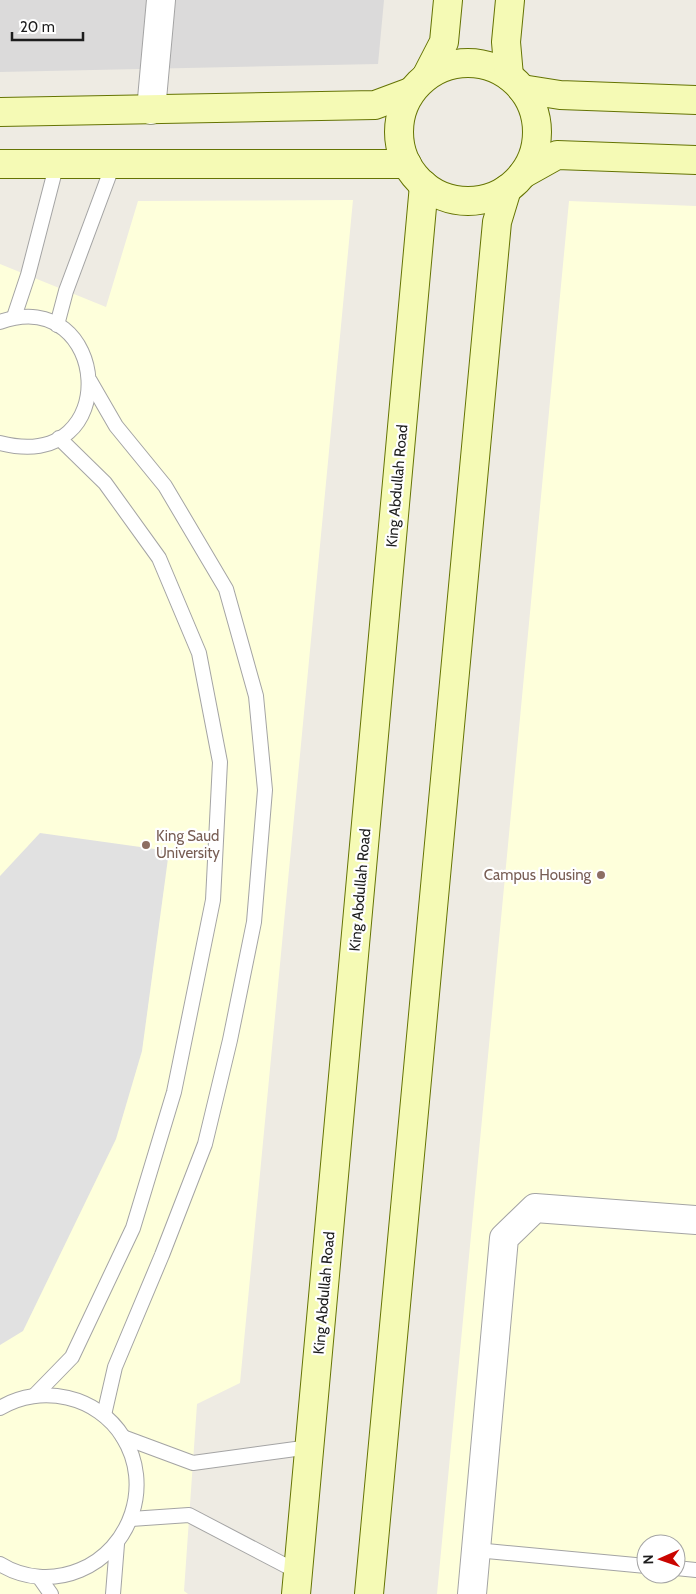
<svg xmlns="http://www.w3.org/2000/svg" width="696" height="1594" viewBox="0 0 696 1594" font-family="Cabin,sans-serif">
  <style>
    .residential { fill: #dbdada }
    .education { fill: #feffdb; fill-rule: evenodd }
    .parking { fill: #e1e1e1 }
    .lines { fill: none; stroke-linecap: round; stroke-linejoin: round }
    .lane-casing { stroke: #a4a4a4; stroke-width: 16 }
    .street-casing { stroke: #a4a4a4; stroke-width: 30 }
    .secondary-casing { stroke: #657404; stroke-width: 30 }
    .lane { stroke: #fff; stroke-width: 14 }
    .street { stroke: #fff; stroke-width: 28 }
    .secondary { stroke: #f5fab5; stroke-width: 28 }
    .education-dot { fill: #8d6e63; stroke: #fff; stroke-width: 2 }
    .labels { text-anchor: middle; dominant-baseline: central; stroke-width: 4.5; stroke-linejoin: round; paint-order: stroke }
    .street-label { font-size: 15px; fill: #1d1d1d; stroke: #fff }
    .education-label { font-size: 15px; fill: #785e54; stroke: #fff; text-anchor: start }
  </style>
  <rect width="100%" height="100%" fill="#eeebe3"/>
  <path class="residential" d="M 0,0 L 384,0 L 378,64 L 0,72 Z"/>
  <g class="education">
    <path d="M 353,200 L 240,1383 L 197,1404 L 184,1591 L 188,1594 L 0,1594 L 0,264 L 106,307 L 138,201 Z"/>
    <path d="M 569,201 L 696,206 L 696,1594 L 437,1594 ZM 646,1544 L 676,1544 L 676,1574 L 646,1574 Z"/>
  </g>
  <path class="parking" d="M 40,833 L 169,851 L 142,1051 L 116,1139 L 23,1331 L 0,1345 L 0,876 Z"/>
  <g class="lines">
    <g class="lane-casing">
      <g id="lane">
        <path d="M 14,317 L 28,275 L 57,163"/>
        <path d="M 0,322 C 110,283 126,475 0,443"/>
        <path d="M 57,325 L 66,291 L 114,162"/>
        <path d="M 90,381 L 116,426 L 165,486 L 226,589 L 256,696 L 265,790 L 254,922 L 230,1040 L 205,1144 L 162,1255 L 115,1367 L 104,1415"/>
        <path d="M 35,1395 L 72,1357 L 133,1228 L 174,1092 L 213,900 L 220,762 L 199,653 L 159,558 L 105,483 L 59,438"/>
        <path d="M 0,1408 C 41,1383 98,1396 123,1437 C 153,1485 131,1549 80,1570 C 54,1581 24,1579 0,1564"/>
        <path d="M 123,1437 L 193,1463 L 310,1447"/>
        <path d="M 131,1519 L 189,1515 L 298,1572"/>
        <path d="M 476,1550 L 646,1566"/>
        <path d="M 676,1568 L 696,1570"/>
        <path d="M 39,1577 L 51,1594"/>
        <path d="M 113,1594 L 117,1544"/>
      </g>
    </g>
    <g class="street-casing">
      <g id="street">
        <path d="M 151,110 L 161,0"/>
        <path d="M 472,1594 L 504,1238 L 535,1208 L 696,1220"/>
      </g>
    </g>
    <g class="secondary-casing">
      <g id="secondary">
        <circle cx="468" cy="132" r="69"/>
        <path d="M 427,75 L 444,42 L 448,0"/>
        <path d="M 509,76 L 506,42 L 510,0"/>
        <path d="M 522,89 L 560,95 L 696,100"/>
        <path d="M 0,112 L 375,105 L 410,92"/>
        <path d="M 0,164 L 407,164"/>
        <path d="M 523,174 L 557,155 L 696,160"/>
        <path d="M 296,1594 L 424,185"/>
        <path d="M 369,1594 L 497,222 L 507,189"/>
      </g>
    </g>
    <use href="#lane" class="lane"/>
    <use href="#street" class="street"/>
    <use href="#secondary" class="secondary"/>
  </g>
  <g class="education-dot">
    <circle cx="146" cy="845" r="5"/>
    <circle cx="601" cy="875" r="5"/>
  </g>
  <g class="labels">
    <g class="street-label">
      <text transform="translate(397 486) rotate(-85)">King Abdullah Road</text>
      <text transform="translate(360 890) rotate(-85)">King Abdullah Road</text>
      <text transform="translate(324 1293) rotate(-85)">King Abdullah Road</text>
    </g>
    <g class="education-label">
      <text x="156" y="836">King Saud<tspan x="156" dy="17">University</tspan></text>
      <text x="591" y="875" text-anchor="end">Campus Housing</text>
    </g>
  </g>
  <g transform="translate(661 1559) rotate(268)"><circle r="24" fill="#ffffff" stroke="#a5a5a5"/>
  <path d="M0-4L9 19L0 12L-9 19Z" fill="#ca0500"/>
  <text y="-8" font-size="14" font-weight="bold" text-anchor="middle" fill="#1d1d1d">N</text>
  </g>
  <path d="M12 32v8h71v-8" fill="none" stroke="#1d1d1d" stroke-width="2.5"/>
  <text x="20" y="32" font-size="15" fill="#1d1d1d" stroke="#ffffff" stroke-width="4" paint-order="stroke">20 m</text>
</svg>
